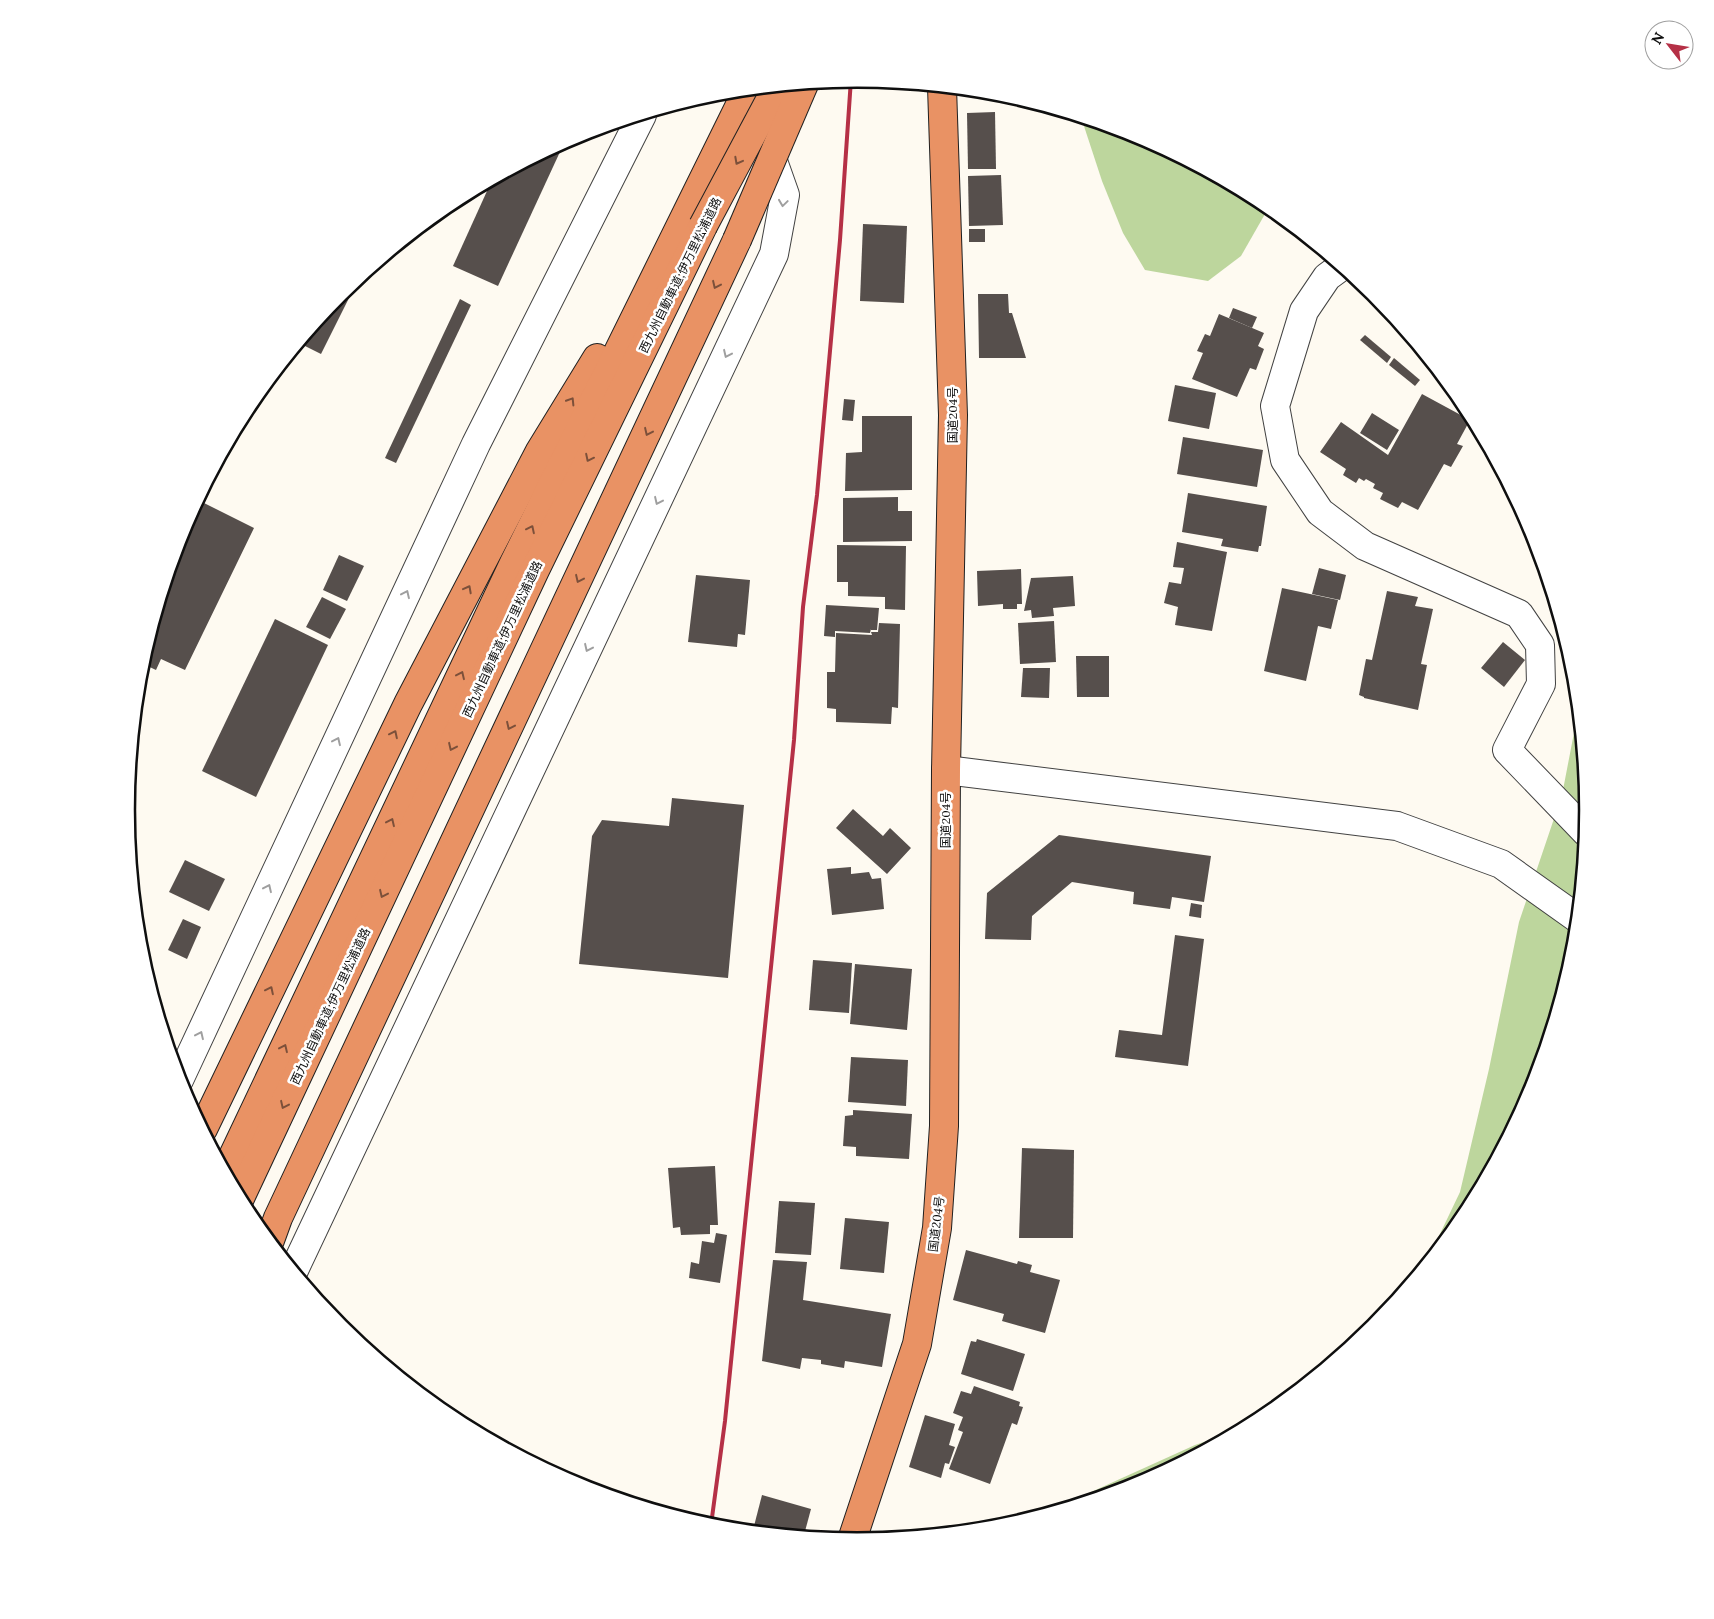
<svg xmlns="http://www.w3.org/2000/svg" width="1714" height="1619" viewBox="0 0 1714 1619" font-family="Lora,'Noto Sans JP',serif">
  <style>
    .forest { fill: #bdd69d }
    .building { fill: #564f4c }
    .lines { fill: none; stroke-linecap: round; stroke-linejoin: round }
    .minor-casing { stroke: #424242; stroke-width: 30 }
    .highway-casing { stroke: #202020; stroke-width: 30 }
    .minor { stroke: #fff; stroke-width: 28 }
    .highway { stroke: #e99264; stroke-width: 28 }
    .rail { stroke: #b53046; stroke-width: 4 }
    .highway-bridge-casing { stroke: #202020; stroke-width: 30; stroke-linecap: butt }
    .highway-bridge { stroke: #e99264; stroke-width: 28 }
    .oneway { stroke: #7c503a }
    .oneway2 { stroke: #9f9f9f }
    .labels { text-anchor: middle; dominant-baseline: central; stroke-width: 5; stroke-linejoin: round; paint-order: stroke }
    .street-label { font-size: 12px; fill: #0f0f0f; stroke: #fff }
    .rim { fill: none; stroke: #0f0f0f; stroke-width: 2.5 }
  </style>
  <rect width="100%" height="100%" fill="#fefaf1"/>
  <g class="forest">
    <path d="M 1081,117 L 1137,134 L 1263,202 L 1269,207 L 1241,256 L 1208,281 L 1145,270 L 1123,233 L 1102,181 Z"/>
    <path d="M 1578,712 L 1588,810 L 1574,952 L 1532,1089 L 1464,1216 L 1427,1261 L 1460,1192 L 1489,1069 L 1519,922 L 1562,795 Z"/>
    <path d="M 1236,1431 L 1136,1485 L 1060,1508 L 1069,1502 L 1195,1445 Z"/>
  </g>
  <g class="building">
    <path d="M 995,112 L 996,169 L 968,169 L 967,113 Z"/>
    <path d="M 565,141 L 498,286 L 453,266 L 492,180 Z"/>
    <path d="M 1001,175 L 1003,225 L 969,226 L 968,176 Z"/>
    <path d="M 863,224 L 907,226 L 904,303 L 860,301 Z"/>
    <rect x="969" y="229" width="16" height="13"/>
    <path d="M 355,281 L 357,282 L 321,354 L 299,343 L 340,293 Z"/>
    <path d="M 978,294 L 1008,294 L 1009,313 L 1012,313 L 1026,358 L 979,358 Z"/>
    <path d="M 460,299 L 471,305 L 396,463 L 385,458 Z"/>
    <path d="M 1233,308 L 1257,317 L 1252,328 L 1229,318 Z"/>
    <path d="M 1219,314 L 1264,333 L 1258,346 L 1264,349 L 1256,370 L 1250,368 L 1237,397 L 1192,379 L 1203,353 L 1197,351 L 1205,334 L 1210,336 Z"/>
    <path d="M 1365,335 L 1391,357 L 1387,363 L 1360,340 Z"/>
    <path d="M 1394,358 L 1420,380 L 1415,386 L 1389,365 Z"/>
    <path d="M 1175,385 L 1216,393 L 1209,429 L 1168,421 Z"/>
    <path d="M 1422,394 L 1470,420 L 1457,444 L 1463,446 L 1451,467 L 1444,464 L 1418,510 L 1402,502 L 1398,508 L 1380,499 L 1383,493 L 1373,488 L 1375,484 L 1366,479 L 1364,481 L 1359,478 L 1356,483 L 1343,475 L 1346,469 L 1320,452 L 1341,422 L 1388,455 Z"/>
    <path d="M 844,399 L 855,400 L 853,421 L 842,420 Z"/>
    <path d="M 1372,413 L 1399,430 L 1387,450 L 1360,433 Z"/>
    <path d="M 862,416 L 912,416 L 912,490 L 845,491 L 846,453 L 862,452 Z"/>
    <path d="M 1183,437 L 1263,450 L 1257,487 L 1177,474 Z"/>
    <path d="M 1188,493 L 1267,506 L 1261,546 L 1259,546 L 1258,552 L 1221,546 L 1223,539 L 1182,532 Z"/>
    <path d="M 898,497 L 898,511 L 912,511 L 912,541 L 843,542 L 843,498 Z"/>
    <path d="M 198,500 L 254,528 L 185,670 L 161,659 L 156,670 L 141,663 L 182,530 Z"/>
    <path d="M 1177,542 L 1227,552 L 1212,631 L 1175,625 L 1178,607 L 1164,603 L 1169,582 L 1181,584 L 1184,568 L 1173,567 Z"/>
    <path d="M 837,545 L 906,546 L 905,610 L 885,609 L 885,597 L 848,596 L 848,582 L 837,582 Z"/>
    <path d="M 339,555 L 364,566 L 347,601 L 323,590 Z"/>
    <path d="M 1319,568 L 1346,575 L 1340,600 L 1312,594 Z"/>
    <path d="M 1021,569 L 1022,604 L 1017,604 L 1017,609 L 1003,609 L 1003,604 L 978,606 L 977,571 Z"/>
    <path d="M 696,575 L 750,580 L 745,635 L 738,634 L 737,647 L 688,642 Z"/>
    <path d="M 1073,576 L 1075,606 L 1053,608 L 1054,616 L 1032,618 L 1031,610 L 1024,611 L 1031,578 Z"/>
    <path d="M 1282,588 L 1338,600 L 1331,629 L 1318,626 L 1306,681 L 1264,671 Z"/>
    <path d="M 1387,591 L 1418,597 L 1415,606 L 1433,609 L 1421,664 L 1427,665 L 1418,710 L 1364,698 L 1364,697 L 1359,695 L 1366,659 L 1372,660 Z"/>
    <path d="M 322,597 L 346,609 L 330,639 L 306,627 Z"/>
    <path d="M 826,605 L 879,608 L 877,630 L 871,630 L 871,629 L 870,633 L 835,631 L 835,637 L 824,636 Z"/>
    <path d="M 275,619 L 328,645 L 256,797 L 202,771 Z"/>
    <path d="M 1054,621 L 1056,662 L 1020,664 L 1018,623 Z"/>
    <path d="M 879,623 L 900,624 L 898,708 L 892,707 L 891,724 L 836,722 L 836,709 L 827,708 L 827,672 L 835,672 L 836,633 L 872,635 L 871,632 L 878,632 Z"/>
    <path d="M 1503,642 L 1525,660 L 1504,687 L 1481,668 Z"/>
    <path d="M 1076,656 L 1109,656 L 1109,697 L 1077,697 Z"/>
    <path d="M 1023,668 L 1050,668 L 1049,698 L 1021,697 Z"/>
    <path d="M 137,703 L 141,705 L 136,715 Z"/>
    <path d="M 672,798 L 744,805 L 728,978 L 579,964 L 592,836 L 602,820 L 669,826 Z"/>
    <path d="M 853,809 L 883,836 L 890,828 L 911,848 L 887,874 L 836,828 Z"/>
    <path d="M 1059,835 L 1211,856 L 1204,902 L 1172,897 L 1170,909 L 1133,904 L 1134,892 L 1072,882 L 1032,916 L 1031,940 L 985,939 L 987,893 Z"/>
    <path d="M 185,860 L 225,879 L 209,911 L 169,892 Z"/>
    <path d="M 851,867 L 851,874 L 869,872 L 872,879 L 881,878 L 884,909 L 832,915 L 827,869 Z"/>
    <path d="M 1191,903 L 1202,905 L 1201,918 L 1189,916 Z"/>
    <path d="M 183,919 L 201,927 L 187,959 L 168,950 Z"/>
    <path d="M 1175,935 L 1204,939 L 1188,1066 L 1115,1057 L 1119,1030 L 1162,1035 Z"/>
    <path d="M 813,960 L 852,963 L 849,1013 L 809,1010 Z"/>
    <path d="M 855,964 L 912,969 L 907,1030 L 850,1024 Z"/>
    <path d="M 851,1057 L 908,1060 L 906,1106 L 848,1102 Z"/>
    <path d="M 853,1110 L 912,1114 L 909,1159 L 856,1156 L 856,1147 L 843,1146 L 845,1116 L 853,1115 Z"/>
    <path d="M 1022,1148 L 1074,1150 L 1073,1238 L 1019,1238 Z"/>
    <path d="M 715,1166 L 718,1225 L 710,1225 L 710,1234 L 681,1235 L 680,1227 L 673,1228 L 668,1168 Z"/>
    <path d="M 779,1201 L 815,1203 L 811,1255 L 775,1253 Z"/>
    <path d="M 845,1218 L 889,1222 L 884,1273 L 840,1269 Z"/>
    <path d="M 716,1233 L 727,1235 L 720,1283 L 689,1278 L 691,1262 L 699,1264 L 702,1241 L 714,1243 Z"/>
    <path d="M 966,1250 L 1017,1264 L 1018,1261 L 1032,1265 L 1030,1272 L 1060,1280 L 1045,1333 L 1002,1321 L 1004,1314 L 953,1300 Z"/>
    <path d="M 773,1260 L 807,1262 L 803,1300 L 891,1314 L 882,1367 L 845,1361 L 844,1368 L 821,1364 L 821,1360 L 802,1358 L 800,1369 L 762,1361 Z"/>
    <path d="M 977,1339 L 1025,1354 L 1013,1391 L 961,1374 L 971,1341 L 976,1342 Z"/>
    <path d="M 974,1386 L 1020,1402 L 1019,1406 L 1023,1407 L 1017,1425 L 1012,1423 L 990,1484 L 949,1469 L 963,1432 L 958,1430 L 963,1417 L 953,1413 L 961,1391 L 971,1394 Z"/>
    <path d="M 925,1415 L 955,1424 L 949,1445 L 955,1447 L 949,1464 L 945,1463 L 941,1478 L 909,1467 Z"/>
    <path d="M 762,1495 L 811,1509 L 804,1535 L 753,1530 Z"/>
  </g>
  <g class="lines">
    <g class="minor-casing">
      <g id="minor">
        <path d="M 1342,266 L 1327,277 L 1304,311 L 1275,406 L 1285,460 L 1320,512 L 1365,546 L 1519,614 L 1540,645 L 1541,684 L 1507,750 L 1586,832"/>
        <path d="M 946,770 L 1397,826 L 1501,864 L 1577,918"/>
        <path d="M 179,1080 L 476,444 L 642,115"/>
        <path d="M 294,1270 L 774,254 L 785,195 L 767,144"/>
      </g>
    </g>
    <g class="highway-casing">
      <g id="highway">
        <path d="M 203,1129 L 408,704 L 540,451 L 597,358"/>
        <path d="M 226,1171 L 514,563 L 748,89"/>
        <path d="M 240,1198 L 535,570 L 703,226"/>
        <path d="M 270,1240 L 278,1218 L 737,240"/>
        <path d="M 852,1540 L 917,1344 L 937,1228 L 944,1126 L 946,770 L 953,415 L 942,87"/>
      </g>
    </g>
    <use href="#minor" class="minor"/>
    <use href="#highway" class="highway"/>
    <path class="rail" d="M 711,1525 L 725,1421 L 794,740 L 803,607 L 817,495 L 840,240 L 851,79"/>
    <g class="highway-bridge-casing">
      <g id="highway-bridge">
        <path d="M 703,226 L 777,87"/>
        <path d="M 737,240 L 804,84"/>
      </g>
    </g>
    <use href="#highway-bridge" class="highway-bridge"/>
  </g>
  <defs><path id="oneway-chevron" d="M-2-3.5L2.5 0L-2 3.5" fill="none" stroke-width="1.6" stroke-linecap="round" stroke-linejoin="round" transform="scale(1.25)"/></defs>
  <g class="oneway">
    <use href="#oneway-chevron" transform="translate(738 161) rotate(118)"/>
    <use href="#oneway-chevron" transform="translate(716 285) rotate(115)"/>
    <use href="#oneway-chevron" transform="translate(571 401) rotate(-58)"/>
    <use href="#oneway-chevron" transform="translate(648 432) rotate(115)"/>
    <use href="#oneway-chevron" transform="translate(589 458) rotate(116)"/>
    <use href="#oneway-chevron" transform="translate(531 529) rotate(-64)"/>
    <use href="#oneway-chevron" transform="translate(579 579) rotate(115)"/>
    <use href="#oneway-chevron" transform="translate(468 589) rotate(-62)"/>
    <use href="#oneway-chevron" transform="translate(461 675) rotate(-65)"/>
    <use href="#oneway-chevron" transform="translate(510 726) rotate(115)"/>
    <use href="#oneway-chevron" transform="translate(394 734) rotate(-64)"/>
    <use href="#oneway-chevron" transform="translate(452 747) rotate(115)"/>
    <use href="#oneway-chevron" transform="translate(391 822) rotate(-65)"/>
    <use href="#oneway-chevron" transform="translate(383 894) rotate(115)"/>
    <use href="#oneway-chevron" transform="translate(270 990) rotate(-64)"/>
    <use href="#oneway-chevron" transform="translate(284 1048) rotate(-65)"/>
    <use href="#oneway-chevron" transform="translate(284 1105) rotate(115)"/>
  </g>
  <g class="oneway2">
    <use href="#oneway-chevron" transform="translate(783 203) rotate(98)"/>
    <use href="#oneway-chevron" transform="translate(727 354) rotate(115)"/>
    <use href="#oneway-chevron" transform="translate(658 501) rotate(115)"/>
    <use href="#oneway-chevron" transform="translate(406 594) rotate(-65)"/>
    <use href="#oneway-chevron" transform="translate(588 648) rotate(115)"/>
    <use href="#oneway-chevron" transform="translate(337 741) rotate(-65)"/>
    <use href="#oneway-chevron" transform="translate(268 888) rotate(-65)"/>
    <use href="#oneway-chevron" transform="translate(200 1035) rotate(-65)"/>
  </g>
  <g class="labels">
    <g class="street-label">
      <text transform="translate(680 275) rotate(-64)">西九州自動車道;伊万里松浦道路</text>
      <text transform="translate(952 415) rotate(-90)">国道204号</text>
      <text transform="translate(502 639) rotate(-65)">西九州自動車道;伊万里松浦道路</text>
      <text transform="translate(945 820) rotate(-90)">国道204号</text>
      <text transform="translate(330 1006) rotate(-65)">西九州自動車道;伊万里松浦道路</text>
      <text transform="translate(936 1224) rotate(-83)">国道204号</text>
    </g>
  </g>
  <path d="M0 0H1714V1619H0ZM135 810a722 722 0 1 1 1444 0a722 722 0 1 1-1444 0Z" fill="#fff" fill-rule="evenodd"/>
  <path class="rim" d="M135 810a722 722 0 1 1 1444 0a722 722 0 1 1-1444 0Z"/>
  <g transform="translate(1669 45) rotate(301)"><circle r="24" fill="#ffffff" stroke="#9f9f9f"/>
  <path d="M0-4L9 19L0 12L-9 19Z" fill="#b53046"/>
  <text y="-8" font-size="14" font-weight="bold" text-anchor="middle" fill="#0f0f0f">N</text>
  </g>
</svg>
